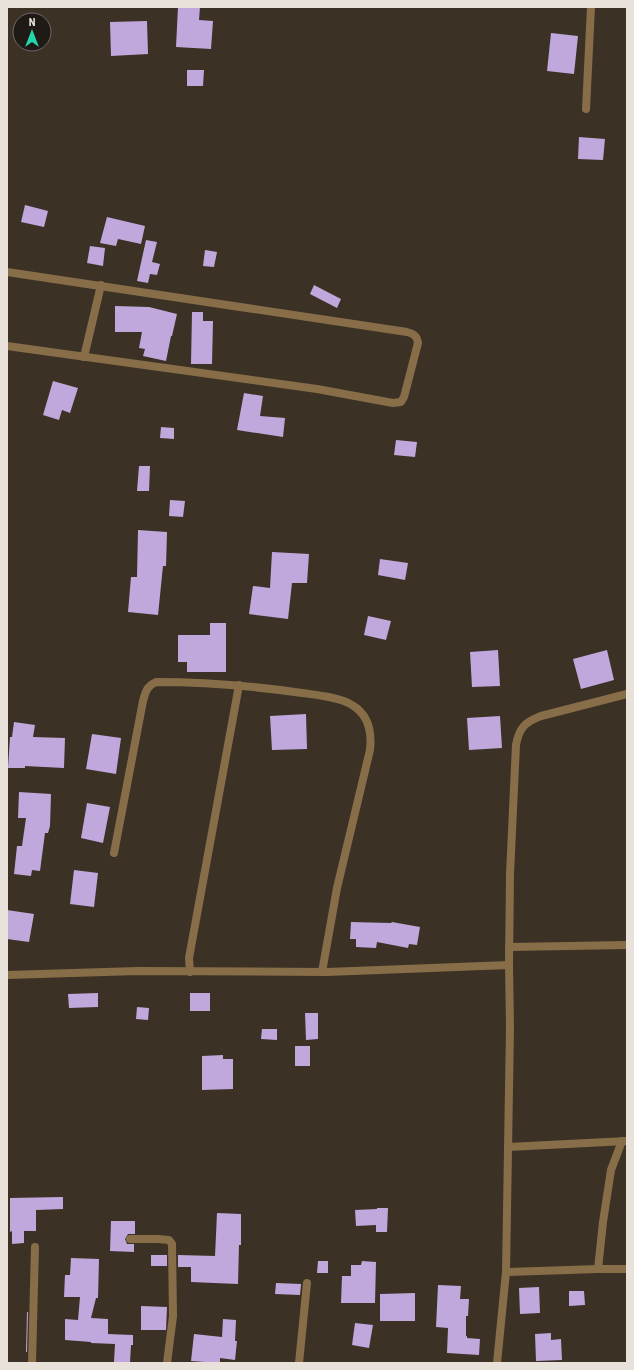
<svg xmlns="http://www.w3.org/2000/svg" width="634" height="1370" viewBox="0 0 634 1370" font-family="'Roboto Condensed',sans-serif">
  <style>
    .building { fill: #c0a8dd }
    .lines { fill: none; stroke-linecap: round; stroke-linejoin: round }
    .minor { stroke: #876e48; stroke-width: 8 }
  </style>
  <rect width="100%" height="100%" fill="#3c3125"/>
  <g class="building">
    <path d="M 178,7 L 200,7 L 199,20 L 213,21 L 211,49 L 176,47 Z"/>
    <path d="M 147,21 L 148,54 L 111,56 L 110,22 Z"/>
    <path d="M 551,33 L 578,36 L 574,74 L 547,71 Z"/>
    <path d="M 187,70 L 204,70 L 203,86 L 187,86 Z"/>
    <path d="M 579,137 L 605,139 L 603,160 L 578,159 Z"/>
    <path d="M 25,205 L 48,211 L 44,227 L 21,222 Z"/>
    <path d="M 107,217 L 145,226 L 141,244 L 118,239 L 116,246 L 100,243 Z"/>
    <path d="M 146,240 L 157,242 L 152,262 L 160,264 L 157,275 L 150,274 L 148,283 L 137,281 Z"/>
    <path d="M 90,246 L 105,248 L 103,266 L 87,263 Z"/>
    <path d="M 205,250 L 217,252 L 214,267 L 203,266 Z"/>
    <path d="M 314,285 L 341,299 L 337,308 L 310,294 Z"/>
    <path d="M 115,306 L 149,307 L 177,314 L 172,336 L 171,336 L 166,361 L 143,356 L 145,349 L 139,348 L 142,332 L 115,332 Z"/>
    <path d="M 192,312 L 203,312 L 203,321 L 213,321 L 212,364 L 191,364 Z"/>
    <path d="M 53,381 L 78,388 L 70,413 L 62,410 L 59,420 L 43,415 Z"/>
    <path d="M 244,393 L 263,396 L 260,416 L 285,418 L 283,437 L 237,430 Z"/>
    <path d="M 161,427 L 174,428 L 174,439 L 160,438 Z"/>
    <path d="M 396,440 L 417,442 L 415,457 L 394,455 Z"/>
    <path d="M 139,466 L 150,466 L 149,491 L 137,491 Z"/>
    <path d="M 170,500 L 185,501 L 183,517 L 169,516 Z"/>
    <path d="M 138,530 L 167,532 L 166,566 L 163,566 L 158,615 L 128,612 L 131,577 L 137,577 Z"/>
    <path d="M 272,552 L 309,554 L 307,583 L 292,583 L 288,619 L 249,614 L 253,586 L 270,588 Z"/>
    <path d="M 380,559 L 408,563 L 405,580 L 378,575 Z"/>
    <path d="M 368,616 L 391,621 L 386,640 L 364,635 Z"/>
    <path d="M 210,623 L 226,623 L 226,672 L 187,672 L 187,662 L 178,662 L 178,635 L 210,635 Z"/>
    <path d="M 498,650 L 500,686 L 472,687 L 470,652 Z"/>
    <path d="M 607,650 L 614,680 L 581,689 L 573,659 Z"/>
    <path d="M 306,714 L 307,749 L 272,750 L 270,716 Z"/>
    <path d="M 500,716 L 502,748 L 469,750 L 467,718 Z"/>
    <path d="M 14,722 L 35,725 L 33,737 L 65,738 L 64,768 L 25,766 L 25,768 L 8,768 L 10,737 L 12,737 Z"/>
    <path d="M 92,734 L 121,738 L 116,774 L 86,769 Z"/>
    <path d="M 19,792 L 51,794 L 50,826 L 48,833 L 45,833 L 40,871 L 32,870 L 31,876 L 14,874 L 17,846 L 22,846 L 26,818 L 18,818 Z"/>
    <path d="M 87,803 L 110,807 L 103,843 L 81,838 Z"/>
    <path d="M 74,870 L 98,873 L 94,907 L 70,904 Z"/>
    <path d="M 7,910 L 34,914 L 29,942 L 7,939 Z"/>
    <path d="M 351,922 L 391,923 L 392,922 L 420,927 L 417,945 L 409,944 L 408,948 L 377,942 L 376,948 L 356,947 L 356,939 L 350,939 Z"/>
    <path d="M 98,993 L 98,1007 L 69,1008 L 68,994 Z"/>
    <rect x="190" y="993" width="20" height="18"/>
    <path d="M 137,1007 L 149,1008 L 148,1020 L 136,1019 Z"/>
    <path d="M 305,1013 L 318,1013 L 318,1039 L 306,1040 Z"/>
    <path d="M 262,1029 L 277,1029 L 277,1040 L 261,1039 Z"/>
    <rect x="295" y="1046" width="15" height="20"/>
    <path d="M 223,1055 L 223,1059 L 233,1059 L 233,1089 L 202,1090 L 202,1056 Z"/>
    <path d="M 63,1197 L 63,1209 L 36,1210 L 36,1231 L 24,1231 L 24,1243 L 12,1244 L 12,1231 L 10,1232 L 10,1198 Z"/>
    <path d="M 377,1208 L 388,1208 L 387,1232 L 376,1232 L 376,1225 L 356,1226 L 355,1210 L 377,1209 Z"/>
    <path d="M 217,1213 L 241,1214 L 241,1245 L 239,1245 L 238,1284 L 191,1282 L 191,1267 L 178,1267 L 178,1255 L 215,1256 Z"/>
    <path d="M 111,1221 L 135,1221 L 135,1234 L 128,1234 L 125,1239 L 127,1244 L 134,1244 L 134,1252 L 110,1251 Z"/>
    <rect x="151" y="1255" width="16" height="11"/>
    <path d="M 71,1258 L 99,1259 L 98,1298 L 96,1298 L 91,1318 L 108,1319 L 108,1334 L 133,1335 L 133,1345 L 131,1345 L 130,1363 L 114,1362 L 115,1344 L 91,1343 L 91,1342 L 65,1340 L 65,1319 L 78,1320 L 80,1297 L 64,1297 L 65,1275 L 70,1275 Z"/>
    <path d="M 318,1261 L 328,1261 L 328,1273 L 317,1273 Z"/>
    <path d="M 362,1261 L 376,1262 L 375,1303 L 341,1303 L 342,1276 L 351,1276 L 351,1265 L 361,1265 Z"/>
    <path d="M 276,1283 L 301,1284 L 300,1295 L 275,1294 Z"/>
    <path d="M 438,1285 L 461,1286 L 460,1299 L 469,1299 L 468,1316 L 466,1316 L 466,1336 L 467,1336 L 467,1338 L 480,1339 L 479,1355 L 447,1353 L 448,1328 L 436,1327 Z"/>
    <path d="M 539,1287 L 540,1313 L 520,1314 L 519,1288 Z"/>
    <path d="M 569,1291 L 584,1291 L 585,1305 L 569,1306 Z"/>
    <path d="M 415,1293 L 415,1321 L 380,1321 L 380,1294 Z"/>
    <path d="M 141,1306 L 167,1307 L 166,1330 L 141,1330 Z"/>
    <path d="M 27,1312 L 28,1312 L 27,1352 L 26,1352 Z"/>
    <path d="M 223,1319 L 236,1320 L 235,1341 L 237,1341 L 235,1360 L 220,1358 L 220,1363 L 191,1361 L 194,1334 L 222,1337 Z"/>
    <path d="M 355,1323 L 373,1325 L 369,1348 L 352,1345 Z"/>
    <path d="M 551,1333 L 551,1340 L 561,1339 L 562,1360 L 536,1361 L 535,1334 Z"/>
  </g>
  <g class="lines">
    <g class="minor">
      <path d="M 586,109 L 591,7"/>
      <path d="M 7,272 L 407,332 C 414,334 417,336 418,343 L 404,397 L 401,402 L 393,403 L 317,389 L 7,346"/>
      <path d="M 84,357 L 101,285"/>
      <path d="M 114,853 L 143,701 C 146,691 146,687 156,682 C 205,682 253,686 302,693 C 316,695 340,697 352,705 C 369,715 372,732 370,750 L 337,888 L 322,972"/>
      <path d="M 509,947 L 627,945"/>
      <path d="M 509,965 L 510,874 L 516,745 C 519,728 525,722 541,716 L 627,694"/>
      <path d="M 190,972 L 189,958 L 239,685"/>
      <path d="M 7,975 L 138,971 L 327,972 L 509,965 L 510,1027 L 506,1272 L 497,1363"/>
      <path d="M 508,1147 L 627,1141"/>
      <path d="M 130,1239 L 158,1239 L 169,1240 L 172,1244 L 173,1316 L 167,1363"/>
      <path d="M 598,1269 L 603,1222 L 611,1170 L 622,1141"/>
      <path d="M 506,1272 L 598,1269 L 627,1269"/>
      <path d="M 32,1363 L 35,1247"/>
      <path d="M 299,1363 L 307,1283"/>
    </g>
  </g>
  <rect width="634" height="1370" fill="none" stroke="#e9e2db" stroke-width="16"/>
  <g transform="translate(32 32)"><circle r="19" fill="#1f1a15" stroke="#706a64"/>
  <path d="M0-3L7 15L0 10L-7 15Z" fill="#25d5ae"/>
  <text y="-6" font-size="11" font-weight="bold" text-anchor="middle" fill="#e9e2db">N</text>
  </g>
</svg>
